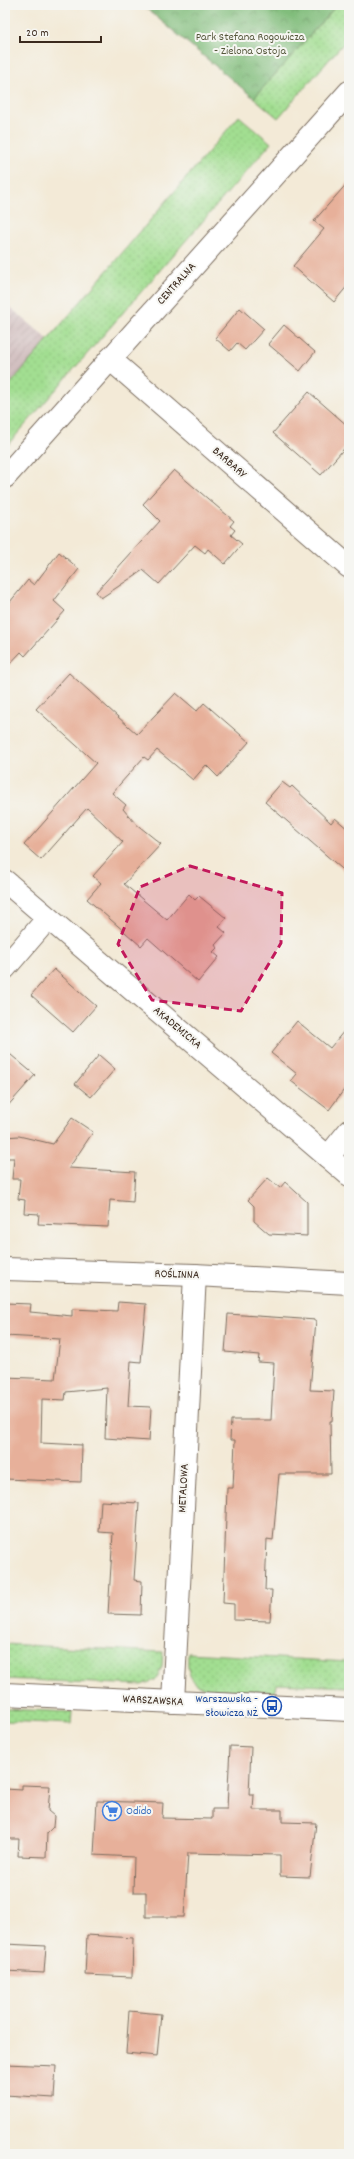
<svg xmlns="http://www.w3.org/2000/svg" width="354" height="2159" viewBox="0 0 354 2159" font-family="Dekko,sans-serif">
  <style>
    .industrial { fill: url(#industrial-furrows) }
    .grass { fill: url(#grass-dots); stroke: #6e8458 }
    .forest { fill: url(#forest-crowns); stroke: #5e744c }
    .building { fill: #e7b09a }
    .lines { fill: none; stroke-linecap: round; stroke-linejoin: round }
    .minor-casing { stroke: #7b6d5f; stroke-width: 24 }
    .minor { stroke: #fff; stroke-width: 22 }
    .marked { fill: #c2185b; fill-opacity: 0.2; stroke: #c2185b; stroke-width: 3; stroke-dasharray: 8 5; stroke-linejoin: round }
    .labels { text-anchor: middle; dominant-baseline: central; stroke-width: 4; stroke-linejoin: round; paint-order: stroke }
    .park-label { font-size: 12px; fill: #55573b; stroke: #f6f6f2 }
    .street-label { font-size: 12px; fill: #3b2a1e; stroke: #f6f6f2 }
    .transit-label { font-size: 12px; fill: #164399; stroke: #f6f6f2; text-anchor: end }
    .shop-label { font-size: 12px; fill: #366cbe; stroke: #f6f6f2; text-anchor: start }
  </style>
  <defs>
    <pattern id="industrial-furrows" width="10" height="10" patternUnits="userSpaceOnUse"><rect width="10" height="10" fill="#d2bfc0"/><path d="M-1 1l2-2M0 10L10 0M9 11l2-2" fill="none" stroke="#b5a4a5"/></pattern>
    <pattern id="grass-dots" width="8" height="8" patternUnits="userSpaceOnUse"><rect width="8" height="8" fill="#a2de91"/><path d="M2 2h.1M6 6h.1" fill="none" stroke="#8cbf7d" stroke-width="1.8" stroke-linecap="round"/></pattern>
    <pattern id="forest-crowns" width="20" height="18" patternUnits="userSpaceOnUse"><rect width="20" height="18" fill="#81bd7b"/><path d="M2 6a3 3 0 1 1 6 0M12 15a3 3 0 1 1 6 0" fill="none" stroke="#6b9a64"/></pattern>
  </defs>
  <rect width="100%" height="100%" fill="#f6f6f2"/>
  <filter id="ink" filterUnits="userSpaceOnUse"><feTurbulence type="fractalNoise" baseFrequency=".025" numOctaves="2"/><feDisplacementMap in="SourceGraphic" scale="8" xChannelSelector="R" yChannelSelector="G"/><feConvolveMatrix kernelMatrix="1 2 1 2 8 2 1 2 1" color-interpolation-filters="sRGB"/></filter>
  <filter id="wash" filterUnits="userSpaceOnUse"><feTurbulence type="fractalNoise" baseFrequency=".012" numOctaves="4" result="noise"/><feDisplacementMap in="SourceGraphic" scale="16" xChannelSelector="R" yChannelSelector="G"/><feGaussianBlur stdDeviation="0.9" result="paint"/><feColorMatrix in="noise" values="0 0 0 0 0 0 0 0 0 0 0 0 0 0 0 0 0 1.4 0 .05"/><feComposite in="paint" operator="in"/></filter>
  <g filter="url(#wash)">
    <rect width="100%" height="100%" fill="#f3ead7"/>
    <path class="industrial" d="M 5,303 L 49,340 L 5,390 Z"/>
    <g class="grass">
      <path d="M 337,5 L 349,5 L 349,37 L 278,118 L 254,98 Z"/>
      <path d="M 239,116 L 271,143 L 5,448 L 5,390 Z"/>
      <path d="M 5,1644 L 163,1652 L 162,1666 L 156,1680 L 141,1685 L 5,1679 Z"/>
      <path d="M 188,1653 L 349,1662 L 349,1687 L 276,1684 L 275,1692 L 207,1689 C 188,1683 187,1670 188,1653 Z"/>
      <path d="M 5,1709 L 72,1712 L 71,1724 L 5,1721 Z"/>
    </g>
    <path class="forest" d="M 142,5 L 337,5 L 254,98 Z"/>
    <g id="blocks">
      <g class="building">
        <path d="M 349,181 L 349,284 L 334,302 L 293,266 L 324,229 L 314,221 Z"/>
        <path d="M 240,308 L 264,329 L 245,350 L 237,343 L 230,351 L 215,338 Z"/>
        <path d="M 284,325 L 315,352 L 300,371 L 268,344 Z"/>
        <path d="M 309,392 L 349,427 L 349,443 L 321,475 L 273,433 Z"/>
        <path d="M 174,470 L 234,521 L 230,526 L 235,530 L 231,535 L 242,544 L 225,564 L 208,549 L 205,553 L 195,545 L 159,584 L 143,570 L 101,598 L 96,592 L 160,521 L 143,504 Z"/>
        <path d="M 59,552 L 79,569 L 54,601 L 65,611 L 25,656 L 21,652 L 5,669 L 5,608 L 28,580 L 34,585 Z"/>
        <path d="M 69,673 L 137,734 L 176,693 L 197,711 L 204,703 L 249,742 L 218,777 L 206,765 L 193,780 L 157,750 L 148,760 L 144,757 L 112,793 L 126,805 L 123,809 L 135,823 L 161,844 L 124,884 L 167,920 L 189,894 L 195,900 L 199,896 L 226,918 L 219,927 L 226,933 L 215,945 L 217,948 L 213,952 L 219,957 L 198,982 L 148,938 L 141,946 L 87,899 L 101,883 L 93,876 L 123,842 L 87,808 L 41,860 L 24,845 L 96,763 L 36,709 Z"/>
        <path d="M 282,782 L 290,788 L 292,786 L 331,823 L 335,818 L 349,830 L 349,875 L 265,802 Z"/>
        <path d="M 54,969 L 96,1006 L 73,1032 L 31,995 Z"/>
        <path d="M 297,1021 L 330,1048 L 349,1025 L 349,1083 L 329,1110 L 291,1081 L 297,1074 L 271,1053 Z"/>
        <path d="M 5,1050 L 35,1075 L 5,1109 Z"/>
        <path d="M 99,1055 L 115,1069 L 91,1097 L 75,1084 Z"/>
        <path d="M 72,1118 L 93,1132 L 69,1168 L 135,1172 L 133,1202 L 110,1200 L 108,1227 L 38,1224 L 39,1214 L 24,1213 L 25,1200 L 18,1199 L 20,1179 L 12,1179 L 14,1158 L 5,1158 L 5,1137 L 19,1136 L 53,1144 Z"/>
        <path d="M 268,1178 L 280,1188 L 285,1182 L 307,1202 L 307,1236 L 269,1234 L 254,1221 L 254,1206 L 248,1200 Z"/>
        <path d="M 118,1302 L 146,1304 L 141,1362 L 131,1361 L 128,1406 L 151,1407 L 149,1441 L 105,1438 L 107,1388 L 66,1392 L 65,1400 L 42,1399 L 41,1443 L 82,1445 L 81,1482 L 5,1479 L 5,1377 L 55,1379 L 60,1339 L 5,1336 L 5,1303 L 31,1304 L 30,1312 L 72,1316 L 72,1309 L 117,1311 Z"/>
        <path d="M 228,1314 L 316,1320 L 310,1390 L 334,1391 L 332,1421 L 330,1421 L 331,1474 L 279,1474 L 273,1540 L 267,1539 L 265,1590 L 272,1590 L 270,1621 L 234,1620 L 234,1604 L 223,1603 L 227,1488 L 233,1488 L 235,1440 L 230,1440 L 231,1420 L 271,1420 L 274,1363 L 258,1362 L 259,1355 L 225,1352 Z"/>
        <path d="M 101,1501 L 139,1503 L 134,1580 L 142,1581 L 141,1615 L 108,1614 L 113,1533 L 99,1532 Z"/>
        <path d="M 230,1746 L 251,1747 L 249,1795 L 254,1795 L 253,1810 L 282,1810 L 282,1822 L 316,1823 L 310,1877 L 280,1876 L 280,1855 L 188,1853 L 184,1917 L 146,1917 L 146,1892 L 133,1892 L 134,1857 L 94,1855 L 97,1801 L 163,1803 L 162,1818 L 212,1819 L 212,1809 L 227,1809 Z"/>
        <path d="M 22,1785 L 50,1786 L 48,1811 L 54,1816 L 53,1827 L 47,1833 L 46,1857 L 18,1856 L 19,1839 L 5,1839 L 5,1789 L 22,1790 Z"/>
        <path d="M 87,1935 L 133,1938 L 132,1977 L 85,1975 Z"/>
        <path d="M 5,1944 L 46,1946 L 44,1973 L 5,1971 Z"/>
        <path d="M 129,2011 L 161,2014 L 157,2056 L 126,2053 Z"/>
        <path d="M 5,2064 L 56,2066 L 54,2098 L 5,2095 Z"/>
      </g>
    </g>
  </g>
  <g filter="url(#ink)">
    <use href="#blocks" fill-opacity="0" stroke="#7b6d5f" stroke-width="1"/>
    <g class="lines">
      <g class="minor-casing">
        <g id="minor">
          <path d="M 110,359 L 349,567"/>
          <path d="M 5,477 L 349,92"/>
          <path d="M 5,881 L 349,1175"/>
          <path d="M 5,968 L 48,918"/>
          <path d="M 328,1157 L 349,1131"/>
          <path d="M 5,1269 L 195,1275 L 349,1283"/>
          <path d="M 5,1694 L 349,1710"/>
          <path d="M 173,1702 L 195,1275"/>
        </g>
      </g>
      <use href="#minor" class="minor"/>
    </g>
  </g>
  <path class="marked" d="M 190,866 L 282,893 L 281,943 L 241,1011 L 152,1000 L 118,944 L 140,887 Z"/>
  <defs>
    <g id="bus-ring" transform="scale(1)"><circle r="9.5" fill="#f6f6f2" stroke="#1a4fb4" stroke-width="1.5"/><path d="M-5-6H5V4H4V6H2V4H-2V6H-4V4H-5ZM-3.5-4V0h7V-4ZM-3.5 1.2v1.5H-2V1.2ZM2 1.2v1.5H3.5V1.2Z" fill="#1a4fb4"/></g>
    <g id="supermarket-ring" transform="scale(1)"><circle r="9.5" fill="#f6f6f2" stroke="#3f7fe0" stroke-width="1.5"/><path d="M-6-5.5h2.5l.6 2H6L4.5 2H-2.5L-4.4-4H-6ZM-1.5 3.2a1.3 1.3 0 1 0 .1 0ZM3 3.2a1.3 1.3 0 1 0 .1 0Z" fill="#3f7fe0"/></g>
  </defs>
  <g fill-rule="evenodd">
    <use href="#bus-ring" x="272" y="1706"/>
    <use href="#supermarket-ring" x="112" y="1811"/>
  </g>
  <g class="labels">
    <g class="park-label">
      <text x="250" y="37">Park Stefana Rogowicza<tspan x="250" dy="14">- Zielona Ostoja</tspan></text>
    </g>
    <g class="street-label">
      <text transform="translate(177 284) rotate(-48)">CENTRALNA</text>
      <text transform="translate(229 463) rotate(41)">BARBARY</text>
      <text transform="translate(177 1028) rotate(40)">AKADEMICKA</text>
      <text transform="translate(177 1275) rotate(2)">ROŚLINNA</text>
      <text transform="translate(184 1488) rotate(-87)">METALOWA</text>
      <text transform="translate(153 1701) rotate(3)">WARSZAWSKA</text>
    </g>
    <g class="transit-label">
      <text x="258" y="1699">Warszawska -<tspan x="258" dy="14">Słowicza NŻ</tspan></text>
    </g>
    <g class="shop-label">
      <text x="126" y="1811">Odido</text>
    </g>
  </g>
  <rect width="354" height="2159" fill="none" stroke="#f6f6f2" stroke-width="20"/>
  <path d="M20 36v6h81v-6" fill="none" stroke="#3b2a1e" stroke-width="2"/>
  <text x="26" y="36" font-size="12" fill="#3b2a1e" stroke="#f6f6f2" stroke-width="3" paint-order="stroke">20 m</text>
</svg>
